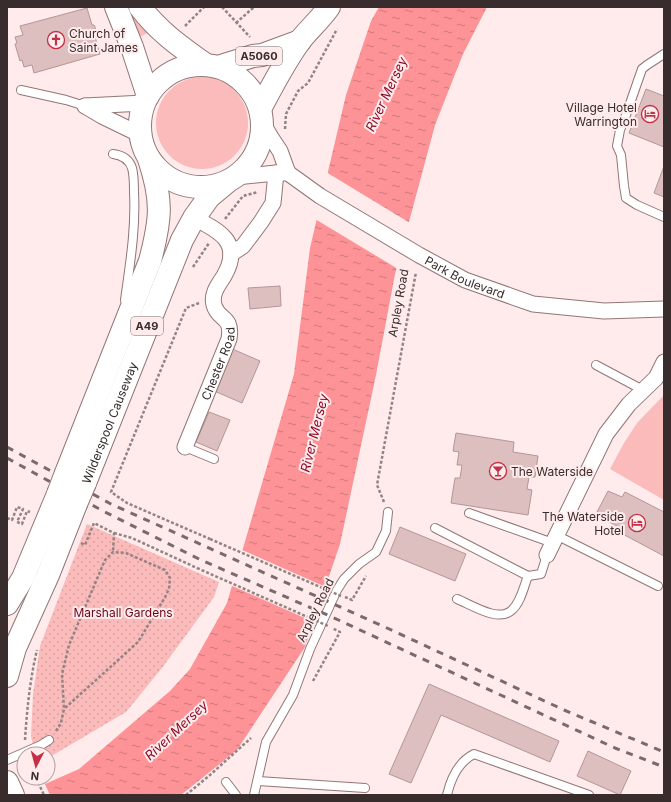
<svg xmlns="http://www.w3.org/2000/svg" width="671" height="802" viewBox="0 0 671 802" font-family="Inter,sans-serif">
  <style>
    .green { fill: #fbbbbb }
    .park { fill: url(#park-dots) }
    .water { fill: url(#water-ripples) }
    .pier { fill: #ffebeb }
    .building { fill: #debfbf; stroke: #b49696 }
    .lines { fill: none; stroke-linecap: round; stroke-linejoin: round }
    .service-casing { stroke: #927676; stroke-width: 10 }
    .minor-casing { stroke: #927676; stroke-width: 17 }
    .trunk-casing { stroke: #927676; stroke-width: 24 }
    .path { stroke: #938383; stroke-width: 2.5; stroke-dasharray: 3 2; stroke-linecap: butt }
    .service { stroke: #fff; stroke-width: 8 }
    .minor { stroke: #fff; stroke-width: 15 }
    .trunk { stroke: #fff; stroke-width: 22 }
    .rail { stroke: #796b6b; stroke-width: 3; stroke-dasharray: 7 7; stroke-linecap: butt }
    .trunk-bridge-casing { stroke: #927676; stroke-width: 24; stroke-linecap: butt }
    .path-bridge { stroke: #938383; stroke-width: 2.5; stroke-dasharray: 3 2; stroke-linecap: butt }
    .trunk-bridge { stroke: #fff; stroke-width: 22 }
    .labels { text-anchor: middle; dominant-baseline: central; stroke-width: 4; stroke-linejoin: round; paint-order: stroke }
    .shield { fill: #ffebeb; stroke: #746565; stroke-width: 1 }
    .shield-label { font-size: 11px; font-weight: bold; fill: #382c2c }
    .poi-label { font-size: 12px; fill: #382c2c; stroke: #ffebeb; text-anchor: start }
    .street-label { font-size: 12px; fill: #382c2c; stroke: #ffebeb }
    .park-label { font-size: 12px; fill: #68061b; stroke: #ffebeb }
    .water-label { font-size: 13px; font-style: italic; fill: #8c0927; stroke: #ffebeb }
  </style>
  <defs>
    <pattern id="park-dots" width="8" height="8" patternUnits="userSpaceOnUse"><rect width="8" height="8" fill="#fbbbbb"/><path d="M2 2h.1M6 6h.1" fill="none" stroke="#d8a1a1" stroke-width="1.8" stroke-linecap="round"/></pattern>
    <pattern id="water-ripples" width="26" height="14" patternUnits="userSpaceOnUse"><rect width="26" height="14" fill="#fd9396"/><path d="M2 4q2-2 4 0t4 0M15 11q2-2 4 0t4 0" fill="none" stroke="#ce787b"/></pattern>
  </defs>
  <rect width="100%" height="100%" fill="#ffebeb"/>
  <g class="green">
    <path d="M 124,7 L 128,7 L 136,19 L 148,33 L 137,38 Z"/>
    <circle cx="202" cy="123" r="46"/>
    <path d="M 664,395 L 664,500 L 610,469 L 624,443 L 637,423 Z"/>
  </g>
  <path class="park" d="M 87,524 L 219,582 L 214,597 L 162,668 L 126,712 L 48,758 L 48,754 L 35,754 L 31,736 L 33,694 L 40,646 Z"/>
  <path class="water" d="M 379,7 L 487,7 L 463,54 L 435,125 L 395,274 L 376,375 L 340,544 L 305,647 L 237,750 L 181,795 L 20,795 L 79,769 L 170,691 L 190,669 L 227,603 L 294,374 L 310,248 L 346,95 L 371,21 Z"/>
  <g class="pier">
    <path d="M 326,172 L 410,223 L 398,269 L 315,219 Z"/>
    <path d="M 240,549 L 328,588 L 316,623 L 230,585 Z"/>
    <path d="M 44,782 L 50,795 L 18,795 L 19,793 Z"/>
  </g>
  <g class="building">
    <path d="M 87,8 L 92,25 L 94,25 L 95,27 L 97,36 L 95,37 L 100,54 L 34,73 L 32,65 L 24,67 L 22,60 L 20,61 L 15,44 L 17,43 L 15,37 L 23,35 L 20,26 Z"/>
    <path d="M 646,89 L 664,96 L 664,147 L 629,133 Z"/>
    <path d="M 664,166 L 664,197 L 654,193 Z"/>
    <path d="M 280,286 L 281,306 L 250,309 L 248,288 Z"/>
    <path d="M 230,348 L 260,361 L 242,403 L 212,390 Z"/>
    <path d="M 209,412 L 230,420 L 217,451 L 196,442 Z"/>
    <path d="M 456,433 L 514,442 L 513,452 L 538,456 L 535,477 L 529,477 L 527,489 L 532,490 L 528,515 L 451,503 L 455,478 L 460,478 L 462,465 L 457,465 L 459,452 L 453,451 Z"/>
    <path d="M 608,491 L 622,497 L 625,492 L 664,512 L 664,556 L 617,531 L 619,527 L 603,519 L 603,517 L 596,514 Z"/>
    <path d="M 400,527 L 466,554 L 455,581 L 389,554 Z"/>
    <path d="M 429,684 L 559,741 L 550,762 L 441,715 L 411,783 L 389,774 Z"/>
    <path d="M 588,751 L 631,771 L 620,795 L 577,776 Z"/>
  </g>
  <g class="lines">
    <g class="service-casing">
      <g id="service">
        <path d="M 664,54 L 647,65 L 642,69 L 626,115 L 620,130 L 617,146 L 621,155 L 624,186 L 626,198 L 637,205 L 664,217"/>
        <path d="M 21,90 L 66,100 L 85,106"/>
        <path d="M 113,154 C 121,155 129,159 132,168 C 134,175 134,185 134,192 C 136,228 130,264 125,300"/>
        <path d="M 596,365 L 643,390"/>
        <path d="M 185,447 L 214,459"/>
        <path d="M 469,513 L 553,543"/>
        <path d="M 435,528 L 528,576 L 541,574 L 547,555"/>
        <path d="M 556,535 L 658,586"/>
        <path d="M 457,599 C 472,605 499,623 512,610 C 521,602 524,586 528,576"/>
        <path d="M 7,760 L 41,745 L 49,740"/>
        <path d="M 258,781 L 365,788"/>
        <path d="M 226,782 L 236,795"/>
        <path d="M 254,795 L 266,742 L 293,695 L 310,649 L 337,590 L 344,579 L 359,564 L 376,552 L 386,531 L 388,512"/>
        <path d="M 447,795 C 451,778 458,762 474,754 L 589,795"/>
      </g>
    </g>
    <g class="minor-casing">
      <g id="minor">
        <path d="M 85,106 L 102,116 L 141,135"/>
        <path d="M 85,106 L 144,103"/>
        <path d="M 262,122 L 272,139 L 280,151 L 288,173"/>
        <path id="s1" d="M 236,177 L 276,173 L 288,173 L 320,196 L 419,255 L 465,280 L 533,304 L 604,311 L 664,309"/>
        <path d="M 231,254 L 243,246 L 261,222 L 273,203 L 276,173"/>
        <path id="s2" d="M 185,447 L 229,339 C 233,315 218,321 214,305 C 211,294 218,285 224,276 C 243,243 220,231 194,218"/>
        <path d="M 547,555 L 606,434 L 629,404 L 656,378 L 664,362"/>
      </g>
    </g>
    <g class="trunk-casing">
      <g id="trunk">
        <path d="M 116,7 L 132,47 L 148,96"/>
        <path d="M 140,7 C 159,32 181,47 206,65"/>
        <circle cx="201" cy="126" r="61"/>
        <path d="M 218,67 L 253,56 L 262,55 L 300,41"/>
        <path d="M 260,109 C 272,86 284,63 299,42 C 308,30 320,20 329,7"/>
        <path d="M 66,473 L 150,261 C 161,219 163,201 149,159"/>
        <path id="s3" d="M 85,483 L 182,240 L 194,218 L 209,197 L 227,182"/>
        <path d="M 7,604 L 23,578 L 58,494"/>
        <path d="M 7,676 L 15,648 L 48,575 L 76,504"/>
        <path d="M 7,782 L 13,795"/>
      </g>
    </g>
    <g class="path">
      <path d="M 222,7 L 250,37"/>
      <path d="M 236,23 L 254,7"/>
      <path d="M 185,26 L 204,7"/>
      <path d="M 285,129 L 286,114 L 298,91 L 308,83 L 337,29"/>
      <path d="M 225,219 L 243,196 L 258,192"/>
      <path d="M 193,267 L 209,243"/>
      <path d="M 199,303 L 186,308 L 111,492 L 127,503 L 210,539"/>
      <path d="M 384,502 L 377,485 L 416,272"/>
      <path d="M 7,518 L 12,520 L 17,507 L 23,509 L 17,522 L 22,524 L 27,511 L 30,512"/>
      <path d="M 114,533 L 132,538 L 197,568"/>
      <path d="M 81,543 L 85,545 L 94,523 L 114,533 L 113,552"/>
      <path d="M 345,597 L 352,600 L 366,576"/>
      <path d="M 313,681 L 340,632 L 332,628"/>
      <path d="M 56,731 L 61,723 L 64,709 L 62,674 L 69,645 L 105,560 L 113,552 L 126,553 L 165,570 L 170,578 L 169,589 L 164,599 L 138,642 L 64,709"/>
      <path d="M 25,740 C 27,709 30,679 37,650"/>
      <path d="M 36,778 L 44,795"/>
      <path d="M 186,795 L 210,775 L 251,738"/>
    </g>
    <use href="#service" class="service"/>
    <use href="#minor" class="minor"/>
    <use href="#trunk" class="trunk"/>
    <g class="rail">
      <path d="M 7,447 L 111,504 L 387,628 L 564,710 L 664,752"/>
      <path d="M 7,458 L 103,511 L 201,560 L 332,617 L 615,748 L 664,767"/>
    </g>
    <g class="trunk-bridge-casing">
      <g id="trunk-bridge">
        <path d="M 58,494 L 66,473"/>
        <path d="M 76,504 L 85,483"/>
      </g>
    </g>
    <g class="path-bridge">
      <path d="M 210,539 L 341,596"/>
      <path d="M 197,568 L 328,626"/>
    </g>
    <use href="#trunk-bridge" class="trunk-bridge"/>
  </g>
  <defs>
    <g id="church-ring" transform="scale(0.9)"><circle r="9.5" fill="#ffebeb" stroke="#c23145" stroke-width="1.5"/><path d="M-1.2-6h2.4v3.5h3.3v2.4h-3.3V6h-2.4V-.1h-3.3v-2.4h3.3Z" fill="#c23145"/></g>
    <g id="hotel-ring" transform="scale(0.9)"><circle r="9.5" fill="#ffebeb" stroke="#c23145" stroke-width="1.5"/><path d="M-6-4.5h1.5V1H6V5H4.5V3h-9V5H-6ZM-4 0a1.8 1.8 0 1 1 3.6 0ZM.5 0V-2.5h3Q6-2.5 6 0Z" fill="#c23145"/></g>
    <g id="bar-ring" transform="scale(0.9)"><circle r="9.5" fill="#ffebeb" stroke="#c23145" stroke-width="1.5"/><path d="M-6-5H6L.8 .8V4.5H3.5V6h-7V4.5H-.8V.8Z" fill="#c23145"/></g>
  </defs>
  <g fill-rule="evenodd">
    <use href="#church-ring" x="56" y="40"/>
    <use href="#hotel-ring" x="650" y="114"/>
    <use href="#bar-ring" x="498" y="471"/>
    <use href="#hotel-ring" x="637" y="523"/>
  </g>
  <g class="labels">
    <g class="shield">
      <rect x="236" y="47" width="46" height="18" rx="3"/>
      <rect x="131" y="317" width="32" height="18" rx="3"/>
    </g>
    <g class="shield-label">
      <text x="259" y="56">A5060</text>
      <text x="147" y="326">A49</text>
    </g>
    <g class="poi-label">
      <text x="69" y="33">Church of<tspan x="69" dy="14">Saint James</tspan></text>
      <text x="637" y="107" text-anchor="end">Village Hotel<tspan x="637" dy="14">Warrington</tspan></text>
      <text x="511" y="471">The Waterside</text>
      <text x="624" y="516" text-anchor="end">The Waterside<tspan x="624" dy="14">Hotel</tspan></text>
    </g>
    <g class="street-label">
      <text stroke="none"><textPath href="#s1" startOffset="258">Park Boulevard</textPath></text>
      <text transform="translate(398 303) rotate(-80)">Arpley Road</text>
      <text stroke="none"><textPath href="#s2" startOffset="90">Chester Road</textPath></text>
      <text stroke="none"><textPath href="#s3" startOffset="65">Wilderspool Causeway</textPath></text>
      <text transform="translate(315 610) rotate(-64)">Arpley Road</text>
    </g>
    <g class="park-label">
      <text x="123" y="612">Marshall Gardens</text>
    </g>
    <g class="water-label">
      <text transform="translate(386 94) rotate(-65)">River Mersey</text>
      <text transform="translate(314 433) rotate(-76)">River Mersey</text>
      <text transform="translate(176 730) rotate(-43)">River Mersey</text>
    </g>
  </g>
  <rect width="671" height="802" fill="none" stroke="#382c2c" stroke-width="16"/>
  <g transform="translate(36 766) rotate(186)"><circle r="19" fill="#ffebeb" stroke="#af9f9f"/>
  <path d="M0-3L7 15L0 10L-7 15Z" fill="#c23145"/>
  <text y="-6" font-size="11" font-weight="bold" text-anchor="middle" fill="#382c2c">N</text>
  </g>
</svg>
